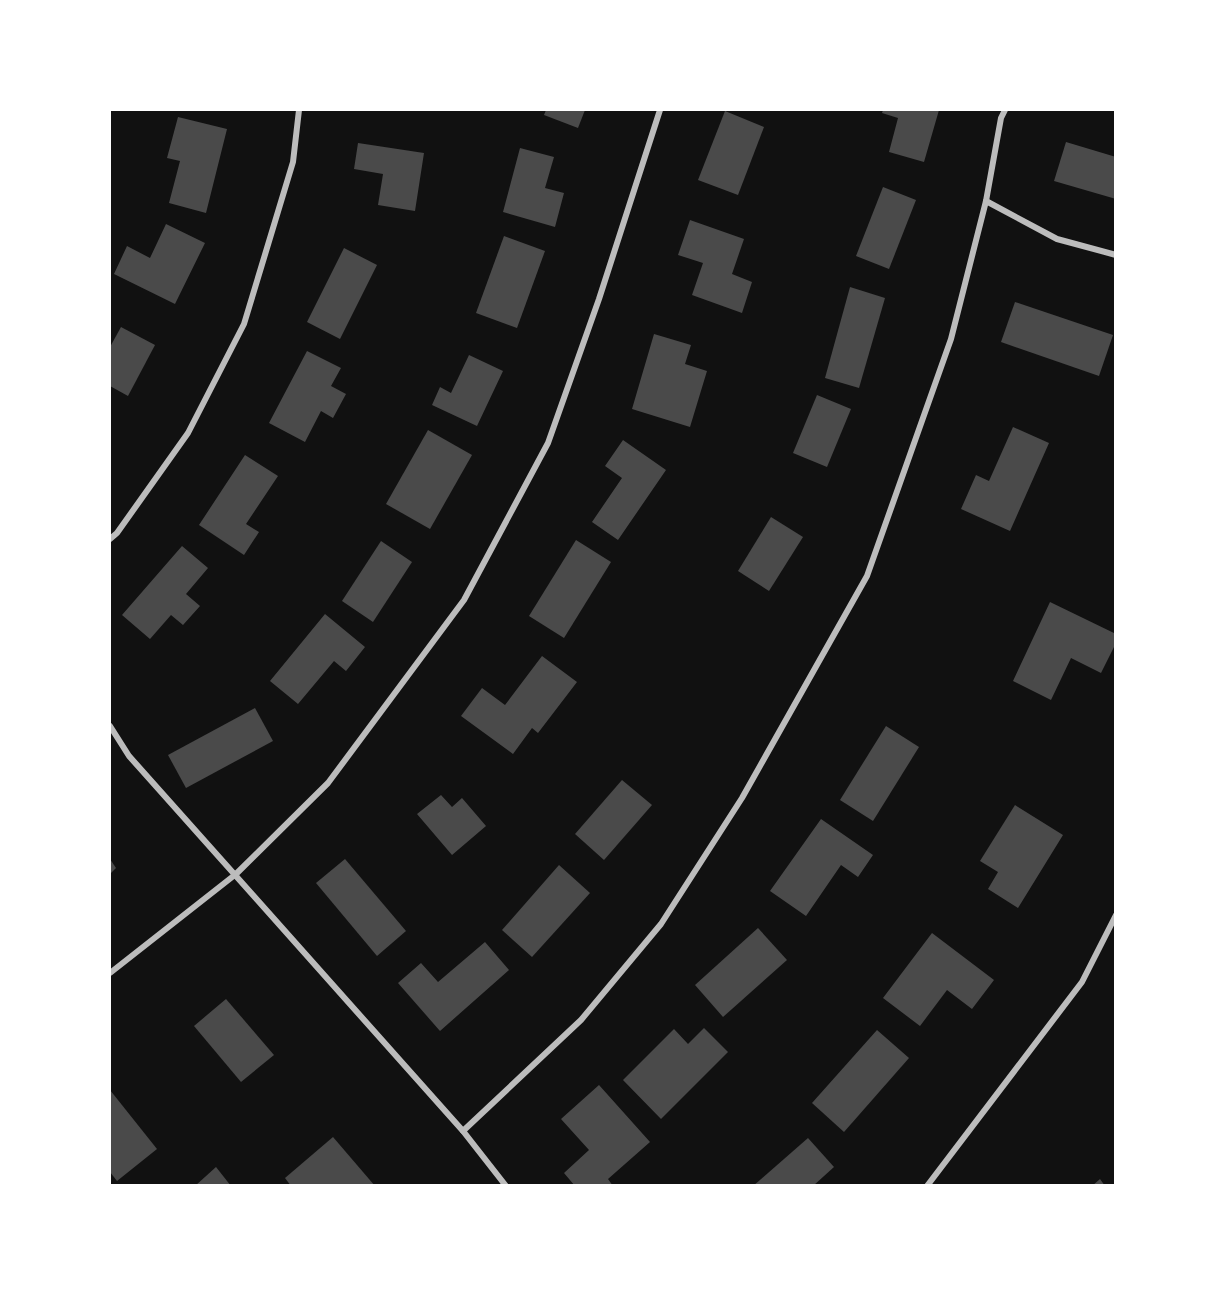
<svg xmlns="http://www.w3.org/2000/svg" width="1225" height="1295" viewBox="0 0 1225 1295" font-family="'PT Sans',sans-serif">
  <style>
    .building { fill: #4a4a4a }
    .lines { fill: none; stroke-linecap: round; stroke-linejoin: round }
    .minor { stroke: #bcbcbc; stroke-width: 6 }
  </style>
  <rect width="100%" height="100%" fill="#111"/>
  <g class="building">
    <path d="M 546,110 L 585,110 L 578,128 L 544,115 Z"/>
    <path d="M 883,110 L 939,110 L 924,162 L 889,152 L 898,118 L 882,113 Z"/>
    <path d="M 725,111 L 764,127 L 738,195 L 698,180 Z"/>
    <path d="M 178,117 L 227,129 L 206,213 L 169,203 L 180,161 L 167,158 Z"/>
    <path d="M 1066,142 L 1116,157 L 1116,199 L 1054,181 Z"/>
    <path d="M 358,143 L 424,153 L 415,211 L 378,205 L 383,174 L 354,169 Z"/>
    <path d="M 520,148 L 554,157 L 545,188 L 564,193 L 555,227 L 503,212 Z"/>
    <path d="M 883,187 L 916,200 L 889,269 L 856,256 Z"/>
    <path d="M 690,220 L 744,239 L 732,274 L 752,282 L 742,313 L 692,295 L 703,263 L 678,255 Z"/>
    <path d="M 166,224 L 205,243 L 175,304 L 114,274 L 127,246 L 150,258 Z"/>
    <path d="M 504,236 L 545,251 L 517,328 L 476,313 Z"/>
    <path d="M 344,248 L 377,265 L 340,339 L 307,322 Z"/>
    <path d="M 850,287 L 885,298 L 859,388 L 825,378 Z"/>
    <path d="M 1015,302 L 1113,335 L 1099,376 L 1001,342 Z"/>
    <path d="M 121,327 L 155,345 L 128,396 L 110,386 L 110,347 Z"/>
    <path d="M 654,334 L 691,345 L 685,364 L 707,371 L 690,427 L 632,409 Z"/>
    <path d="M 307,351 L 341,368 L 331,386 L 346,394 L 333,418 L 321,411 L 305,442 L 269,423 Z"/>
    <path d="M 469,355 L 503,371 L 477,426 L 432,405 L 440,387 L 451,393 Z"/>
    <path d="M 817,395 L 851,409 L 827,467 L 793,453 Z"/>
    <path d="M 1013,427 L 1049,443 L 1010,531 L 961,509 L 976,475 L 989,481 Z"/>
    <path d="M 428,430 L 472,455 L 430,529 L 386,504 Z"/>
    <path d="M 623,440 L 666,470 L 618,540 L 592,522 L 622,478 L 605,466 Z"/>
    <path d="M 245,455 L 278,476 L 246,524 L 259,532 L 244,555 L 199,525 Z"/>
    <path d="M 771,517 L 803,537 L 769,591 L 738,571 Z"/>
    <path d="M 576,540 L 611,562 L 564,638 L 529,616 Z"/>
    <path d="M 381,541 L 412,562 L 373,622 L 342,601 Z"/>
    <path d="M 182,546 L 208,568 L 186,594 L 200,606 L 183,625 L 171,615 L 150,639 L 122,615 Z"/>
    <path d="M 1050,602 L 1116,634 L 1116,643 L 1101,673 L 1071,658 L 1051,700 L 1013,681 Z"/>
    <path d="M 325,614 L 365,647 L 346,671 L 334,661 L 298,704 L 270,681 Z"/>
    <path d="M 542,656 L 577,682 L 538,733 L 532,728 L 513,754 L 461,716 L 482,688 L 505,705 Z"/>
    <path d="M 255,708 L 273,741 L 186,788 L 168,755 Z"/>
    <path d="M 886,726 L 919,747 L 873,821 L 840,800 Z"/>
    <path d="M 622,780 L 652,805 L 604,860 L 575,834 Z"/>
    <path d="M 441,795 L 452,807 L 462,798 L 486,826 L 452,855 L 417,814 Z"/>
    <path d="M 1015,805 L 1063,835 L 1018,908 L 988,889 L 998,872 L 980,861 Z"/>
    <path d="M 821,819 L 873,855 L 858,877 L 841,865 L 806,916 L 770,891 Z"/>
    <path d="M 110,859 L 116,868 L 110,874 Z"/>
    <path d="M 345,859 L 406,931 L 377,956 L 316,883 Z"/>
    <path d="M 559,865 L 590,893 L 532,957 L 502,930 Z"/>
    <path d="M 758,928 L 787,960 L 723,1017 L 695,985 Z"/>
    <path d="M 932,933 L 994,980 L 972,1009 L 947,990 L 920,1026 L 883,998 Z"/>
    <path d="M 485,942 L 509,970 L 440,1031 L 398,983 L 421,963 L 438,982 Z"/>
    <path d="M 226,999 L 274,1055 L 241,1082 L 194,1026 Z"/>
    <path d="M 704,1028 L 728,1052 L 661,1119 L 623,1080 L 674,1029 L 688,1044 Z"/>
    <path d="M 877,1030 L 909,1058 L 844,1132 L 812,1103 Z"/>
    <path d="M 599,1085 L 650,1142 L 608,1179 L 613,1186 L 575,1186 L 564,1173 L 589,1150 L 561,1119 Z"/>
    <path d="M 110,1090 L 157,1149 L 117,1181 L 110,1172 Z"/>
    <path d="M 333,1137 L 375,1186 L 291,1186 L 285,1178 Z"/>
    <path d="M 808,1138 L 834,1167 L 813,1186 L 753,1186 Z"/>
    <path d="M 216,1167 L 231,1186 L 195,1186 Z"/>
    <path d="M 1100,1179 L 1105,1186 L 1092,1186 Z"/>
  </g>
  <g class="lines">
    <g class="minor">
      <path d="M 986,201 L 1057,239 L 1116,255"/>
      <path d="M 110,539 L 117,533 L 188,433 L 244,324 L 293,162 L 299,110"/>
      <path d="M 110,726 L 129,756 L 463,1131 L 506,1186"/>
      <path d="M 110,973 L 236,874 L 328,783 L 464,600 L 548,443 L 599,299 L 660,110"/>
      <path d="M 463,1131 L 581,1020 L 661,924 L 742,798 L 867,576 L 951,339 L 986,201 L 1001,118 L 1005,110"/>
      <path d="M 927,1186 L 1082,982 L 1116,915"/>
    </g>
  </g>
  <rect width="1225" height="1295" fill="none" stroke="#ffffff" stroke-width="222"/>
</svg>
